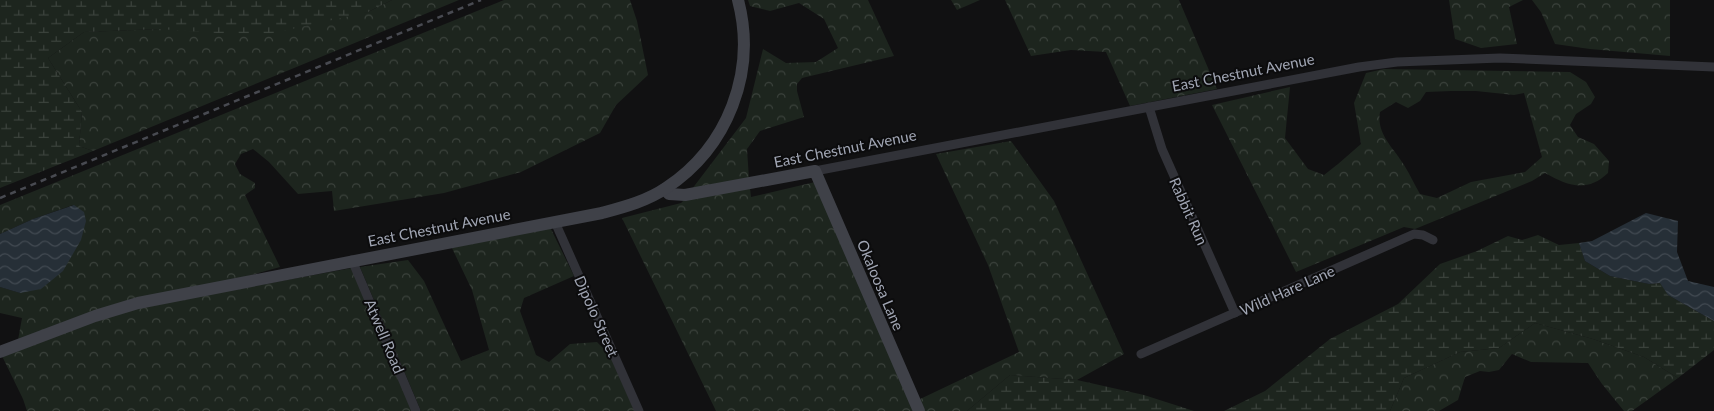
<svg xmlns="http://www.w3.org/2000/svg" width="1714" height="411" viewBox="0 0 1714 411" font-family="Lato,sans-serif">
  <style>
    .forest { fill: url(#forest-crowns); fill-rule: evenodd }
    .wetland { fill: url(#wetland-marsh) }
    .water { fill: url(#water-waves) }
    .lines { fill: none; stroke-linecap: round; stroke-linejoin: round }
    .street { stroke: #313238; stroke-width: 9 }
    .secondary { stroke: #3f4148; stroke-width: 12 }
    .rail { stroke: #484a51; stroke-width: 2.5; stroke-dasharray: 6 5; stroke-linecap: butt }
    .labels { text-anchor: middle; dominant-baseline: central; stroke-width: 4; stroke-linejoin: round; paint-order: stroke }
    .street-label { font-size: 15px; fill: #a1a6b4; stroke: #0c0c0d }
  </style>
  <defs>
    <pattern id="forest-crowns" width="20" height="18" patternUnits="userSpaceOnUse" patternTransform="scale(1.25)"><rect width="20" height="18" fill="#1d251e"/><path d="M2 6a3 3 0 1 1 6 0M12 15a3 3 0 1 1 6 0" fill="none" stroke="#3b423c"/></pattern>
    <pattern id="wetland-marsh" width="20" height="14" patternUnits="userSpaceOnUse" patternTransform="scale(1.25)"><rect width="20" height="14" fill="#1d251e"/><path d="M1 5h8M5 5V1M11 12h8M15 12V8" fill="none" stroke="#3b423c"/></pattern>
    <pattern id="water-waves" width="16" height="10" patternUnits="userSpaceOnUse" patternTransform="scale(1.25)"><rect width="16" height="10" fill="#262f37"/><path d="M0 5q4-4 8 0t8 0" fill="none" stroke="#424a52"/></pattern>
  </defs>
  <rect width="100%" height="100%" fill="#111112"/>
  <g class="forest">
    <path d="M 392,0 L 459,0 L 93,151 L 79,146 L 82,112 L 48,58 L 84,32 L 160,29 L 368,12 Z"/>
    <path d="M 504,0 L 630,0 L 637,21 L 648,75 L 616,105 L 600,133 L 521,172 L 444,193 L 334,211 L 332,191 L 298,194 L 269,162 L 253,149 L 241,154 L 235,164 L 240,174 L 255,183 L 255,188 L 245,195 L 280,267 L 18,340 L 22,318 L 0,313 L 0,287 L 20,293 L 73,205 L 33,219 L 0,234 L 0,205 Z"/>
    <path d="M 748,0 L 868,0 L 894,56 L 802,78 L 797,84 L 797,91 L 804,117 L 760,131 L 747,149 L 749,179 L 692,189 L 746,118 L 763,49 L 786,63 L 816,62 L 838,48 L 824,19 L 799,3 L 770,11 L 750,6 Z"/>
    <path d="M 951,0 L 980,0 L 957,10 Z"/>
    <path d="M 1005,0 L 1179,0 L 1217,89 L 1130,106 L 1106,52 L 1071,50 L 1031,56 Z"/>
    <path d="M 1449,0 L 1523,0 L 1509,7 L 1517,44 L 1481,48 L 1455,39 Z"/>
    <path d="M 1532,0 L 1670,0 L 1670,56 L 1590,49 L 1555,44 L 1541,12 Z"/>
    <path d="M 1384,69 L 1570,72 L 1586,82 L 1595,97 L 1591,104 L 1576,114 L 1570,125 L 1578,137 L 1594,144 L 1609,161 L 1608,173 C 1587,193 1568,186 1545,173 L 1532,181 L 1415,229 L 1404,227 L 1296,272 L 1212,105 L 1290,87 L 1285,138 L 1308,169 L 1324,175 L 1338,164 L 1361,144 L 1354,103 L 1366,73 ZM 1451,91 L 1476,91 L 1514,95 L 1524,93 L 1542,157 L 1525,172 L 1471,182 L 1437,198 L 1420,194 C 1414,184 1410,174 1404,165 C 1394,148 1376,134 1380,112 L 1396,102 L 1408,108 L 1420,101 L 1426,92 Z"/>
    <path d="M 1011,141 L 1054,201 L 1124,354 L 1077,380 L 1010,375 L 967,411 L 923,411 L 918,400 L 1019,352 L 988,265 L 936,154 Z"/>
    <path d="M 815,182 L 913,411 L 716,411 L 622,218 L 681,203 L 684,200 L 750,188 L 751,197 Z"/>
    <path d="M 550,227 L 574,276 L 524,298 L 520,311 L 536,355 L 549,362 L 570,344 L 597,342 L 610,355 L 635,411 L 421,411 L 360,267 L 408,260 L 424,281 L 461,361 L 489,350 L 472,290 L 451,246 Z"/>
    <path d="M 352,268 L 412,411 L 27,411 L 23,399 L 2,356 L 97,320 L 140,307 Z"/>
    <path d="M 1535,323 L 1593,339 L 1644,357 L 1678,378 L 1632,411 L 1624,411 L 1602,384 L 1588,363 L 1531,362 L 1512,354 L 1499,370 L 1489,372 L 1480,371 L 1465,377 L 1458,400 L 1439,411 L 1390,411 L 1404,378 L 1460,352 L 1499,348 Z"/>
  </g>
  <g class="wetland">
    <path d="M 0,0 L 392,0 L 368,12 L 260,36 L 160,29 L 84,32 L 48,58 L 82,112 L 79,146 L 93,151 L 0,188 Z"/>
    <path d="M 1538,235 L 1559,245 L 1579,243 L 1585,261 L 1610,276 L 1649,284 L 1661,283 L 1668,295 L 1714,321 L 1714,350 L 1678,378 L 1644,357 L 1593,339 L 1535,323 L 1499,348 L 1460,352 L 1404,378 L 1390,411 L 1224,411 L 1265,391 L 1330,339 L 1398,304 L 1440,264 L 1477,251 L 1508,236 L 1522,240 Z"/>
    <path d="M 1010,375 L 1077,380 L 1144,395 L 1194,411 L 967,411 Z"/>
  </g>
  <g class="water">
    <path d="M 74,205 L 84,212 L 86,221 L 81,240 L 63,271 L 41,289 L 20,293 L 0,287 L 0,234 L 33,219 Z"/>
    <path d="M 1646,213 L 1678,221 L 1677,252 L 1688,281 L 1714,287 L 1714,321 L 1668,295 L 1660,283 L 1649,284 L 1610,276 L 1585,261 L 1579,243 L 1592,241 Z"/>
  </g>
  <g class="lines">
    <g class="street">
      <path d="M 1149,107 L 1162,149 L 1235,313"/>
      <path d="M 815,171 L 1359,67 L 1397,62 L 1500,58 L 1714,67"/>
      <path d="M 555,222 L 639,411"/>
      <path d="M 352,260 L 416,411"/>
      <path d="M 1141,354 L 1414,234 L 1423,235 L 1433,240"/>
    </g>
    <g class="secondary">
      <path d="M 665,189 L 669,194 L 685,195 L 815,171 L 919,411"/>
      <path d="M 0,352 L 95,316 L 138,303 L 602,213 C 624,207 647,201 666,188 C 728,147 757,72 738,0"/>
    </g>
    <path class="rail" d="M 0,198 L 481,0"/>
  </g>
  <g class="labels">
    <g class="street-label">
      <text transform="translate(1243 72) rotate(-11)">East Chestnut Avenue</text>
      <text transform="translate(845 148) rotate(-11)">East Chestnut Avenue</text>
      <text transform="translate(1189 211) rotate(66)">Rabbit Run</text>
      <text transform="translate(439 227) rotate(-11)">East Chestnut Avenue</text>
      <text transform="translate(881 285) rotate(67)">Okaloosa Lane</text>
      <text transform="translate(1287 290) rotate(-24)">Wild Hare Lane</text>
      <text transform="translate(597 316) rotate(66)">Dipolo Street</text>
      <text transform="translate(385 336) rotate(67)">Atwell Road</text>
    </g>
  </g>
</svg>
